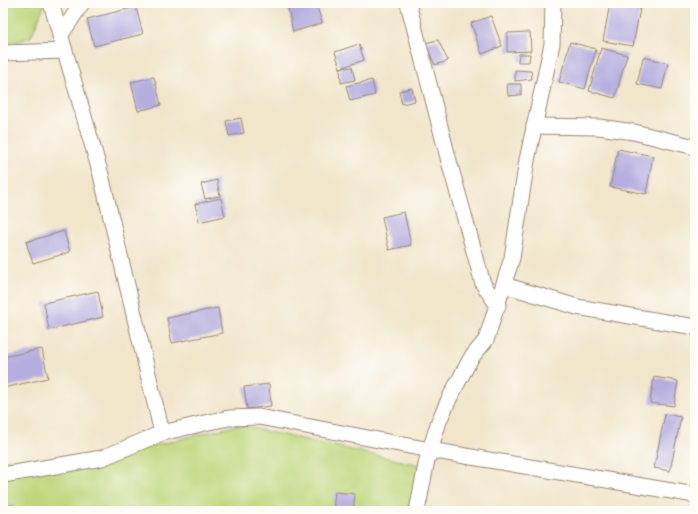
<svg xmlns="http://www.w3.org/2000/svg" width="698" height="514" viewBox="0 0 698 514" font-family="Pangolin,sans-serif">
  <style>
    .green { fill: #bfd67b; stroke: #7d804c }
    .building { fill: #b5addf }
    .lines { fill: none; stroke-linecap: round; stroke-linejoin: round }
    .minor-casing { stroke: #968874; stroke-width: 17 }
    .minor { stroke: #fff; stroke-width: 15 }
  </style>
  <rect width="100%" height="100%" fill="#fdfcf7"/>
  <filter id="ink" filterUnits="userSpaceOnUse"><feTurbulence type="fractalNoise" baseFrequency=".025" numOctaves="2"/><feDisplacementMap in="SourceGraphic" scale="8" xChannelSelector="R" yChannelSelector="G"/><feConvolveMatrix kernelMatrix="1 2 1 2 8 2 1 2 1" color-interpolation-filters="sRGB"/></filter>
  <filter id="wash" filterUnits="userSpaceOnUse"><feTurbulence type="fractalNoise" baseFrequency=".012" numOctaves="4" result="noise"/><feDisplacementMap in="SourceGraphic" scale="16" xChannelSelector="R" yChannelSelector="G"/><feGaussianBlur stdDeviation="0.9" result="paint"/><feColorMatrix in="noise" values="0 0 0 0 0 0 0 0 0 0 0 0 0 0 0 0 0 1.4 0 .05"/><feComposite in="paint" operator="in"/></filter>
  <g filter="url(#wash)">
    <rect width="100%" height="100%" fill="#f1e5ca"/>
    <g class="green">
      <path d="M 3,3 L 45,3 L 31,37 L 3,46 Z"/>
      <path d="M 238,425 L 425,466 L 408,511 L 3,511 L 3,460 L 100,459 Z"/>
    </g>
    <g id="blocks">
      <g class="building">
        <path d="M 287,3 L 316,3 L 322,23 L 293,32 Z"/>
        <path d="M 610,3 L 641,3 L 633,46 L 603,41 Z"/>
        <path d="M 136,7 L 143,34 L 94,46 L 87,19 Z"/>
        <path d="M 491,16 L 502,46 L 482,54 L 471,23 Z"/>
        <path d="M 530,32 L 531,51 L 507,52 L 507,33 Z"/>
        <path d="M 438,40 L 448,61 L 435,65 L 425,43 Z"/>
        <path d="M 570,42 L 596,49 L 585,89 L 559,82 Z"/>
        <path d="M 359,44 L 364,60 L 340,68 L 352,67 L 355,80 L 341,83 L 340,68 L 335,52 Z"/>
        <path d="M 601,48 L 627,55 L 615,98 L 589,91 Z"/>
        <path d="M 519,54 L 530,54 L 529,62 L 518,62 Z"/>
        <path d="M 643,57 L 668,63 L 662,89 L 637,84 Z"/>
        <path d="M 515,70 L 531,71 L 532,79 L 515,81 Z"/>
        <path d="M 154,77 L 161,105 L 138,111 L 131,82 Z"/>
        <path d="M 372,80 L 375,95 L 350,101 L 346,86 Z"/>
        <path d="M 507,84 L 521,84 L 521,95 L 508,96 Z"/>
        <path d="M 412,88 L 415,101 L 402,104 L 399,91 Z"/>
        <path d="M 241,118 L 244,133 L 229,136 L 226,121 Z"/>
        <path d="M 618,149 L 653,156 L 646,194 L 610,187 Z"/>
        <path d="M 217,180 L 220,196 L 205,199 L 201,184 Z"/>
        <path d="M 221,198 L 225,216 L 199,222 L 195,204 Z"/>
        <path d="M 404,212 L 411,245 L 389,250 L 382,217 Z"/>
        <path d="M 64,231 L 70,252 L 33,263 L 26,242 Z"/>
        <path d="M 98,291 L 103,317 L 49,330 L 44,303 Z"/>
        <path d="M 218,308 L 222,333 L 172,343 L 167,318 Z"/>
        <path d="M 42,349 L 48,378 L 3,388 L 3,357 Z"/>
        <path d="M 654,377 L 678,381 L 674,406 L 650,403 Z"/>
        <path d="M 269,384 L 271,406 L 247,409 L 244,387 Z"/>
        <path d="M 665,414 L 681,417 L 670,471 L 654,468 Z"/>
        <path d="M 335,492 L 355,494 L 353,511 L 333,511 Z"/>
        <path d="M 14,505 L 14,511 L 3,511 L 3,506 Z"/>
      </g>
    </g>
  </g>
  <g filter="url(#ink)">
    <use href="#blocks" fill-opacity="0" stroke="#968874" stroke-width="1"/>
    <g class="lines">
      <g class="minor-casing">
        <g id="minor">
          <path d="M 51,3 L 101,175 L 162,433"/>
          <path d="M 408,3 L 450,165 L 479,269 L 483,284 L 498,306"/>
          <path d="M 60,36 L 82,3"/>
          <path d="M 3,53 L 65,51"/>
          <path d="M 534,126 L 599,127 L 634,132 L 695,147"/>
          <path d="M 504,285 L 577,307 L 695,327"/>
          <path d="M 3,475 L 102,458 L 162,433 L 209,422 L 229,418 L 259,417 L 430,450 L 695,495"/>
          <path d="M 417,511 L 427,460 L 439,421 L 450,397 L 471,358 L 486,340 L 512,258 L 527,160 L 552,44 L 553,3"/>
        </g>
      </g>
      <use href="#minor" class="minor"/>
    </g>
  </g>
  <rect width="698" height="514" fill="none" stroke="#fdfcf7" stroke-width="16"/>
</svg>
